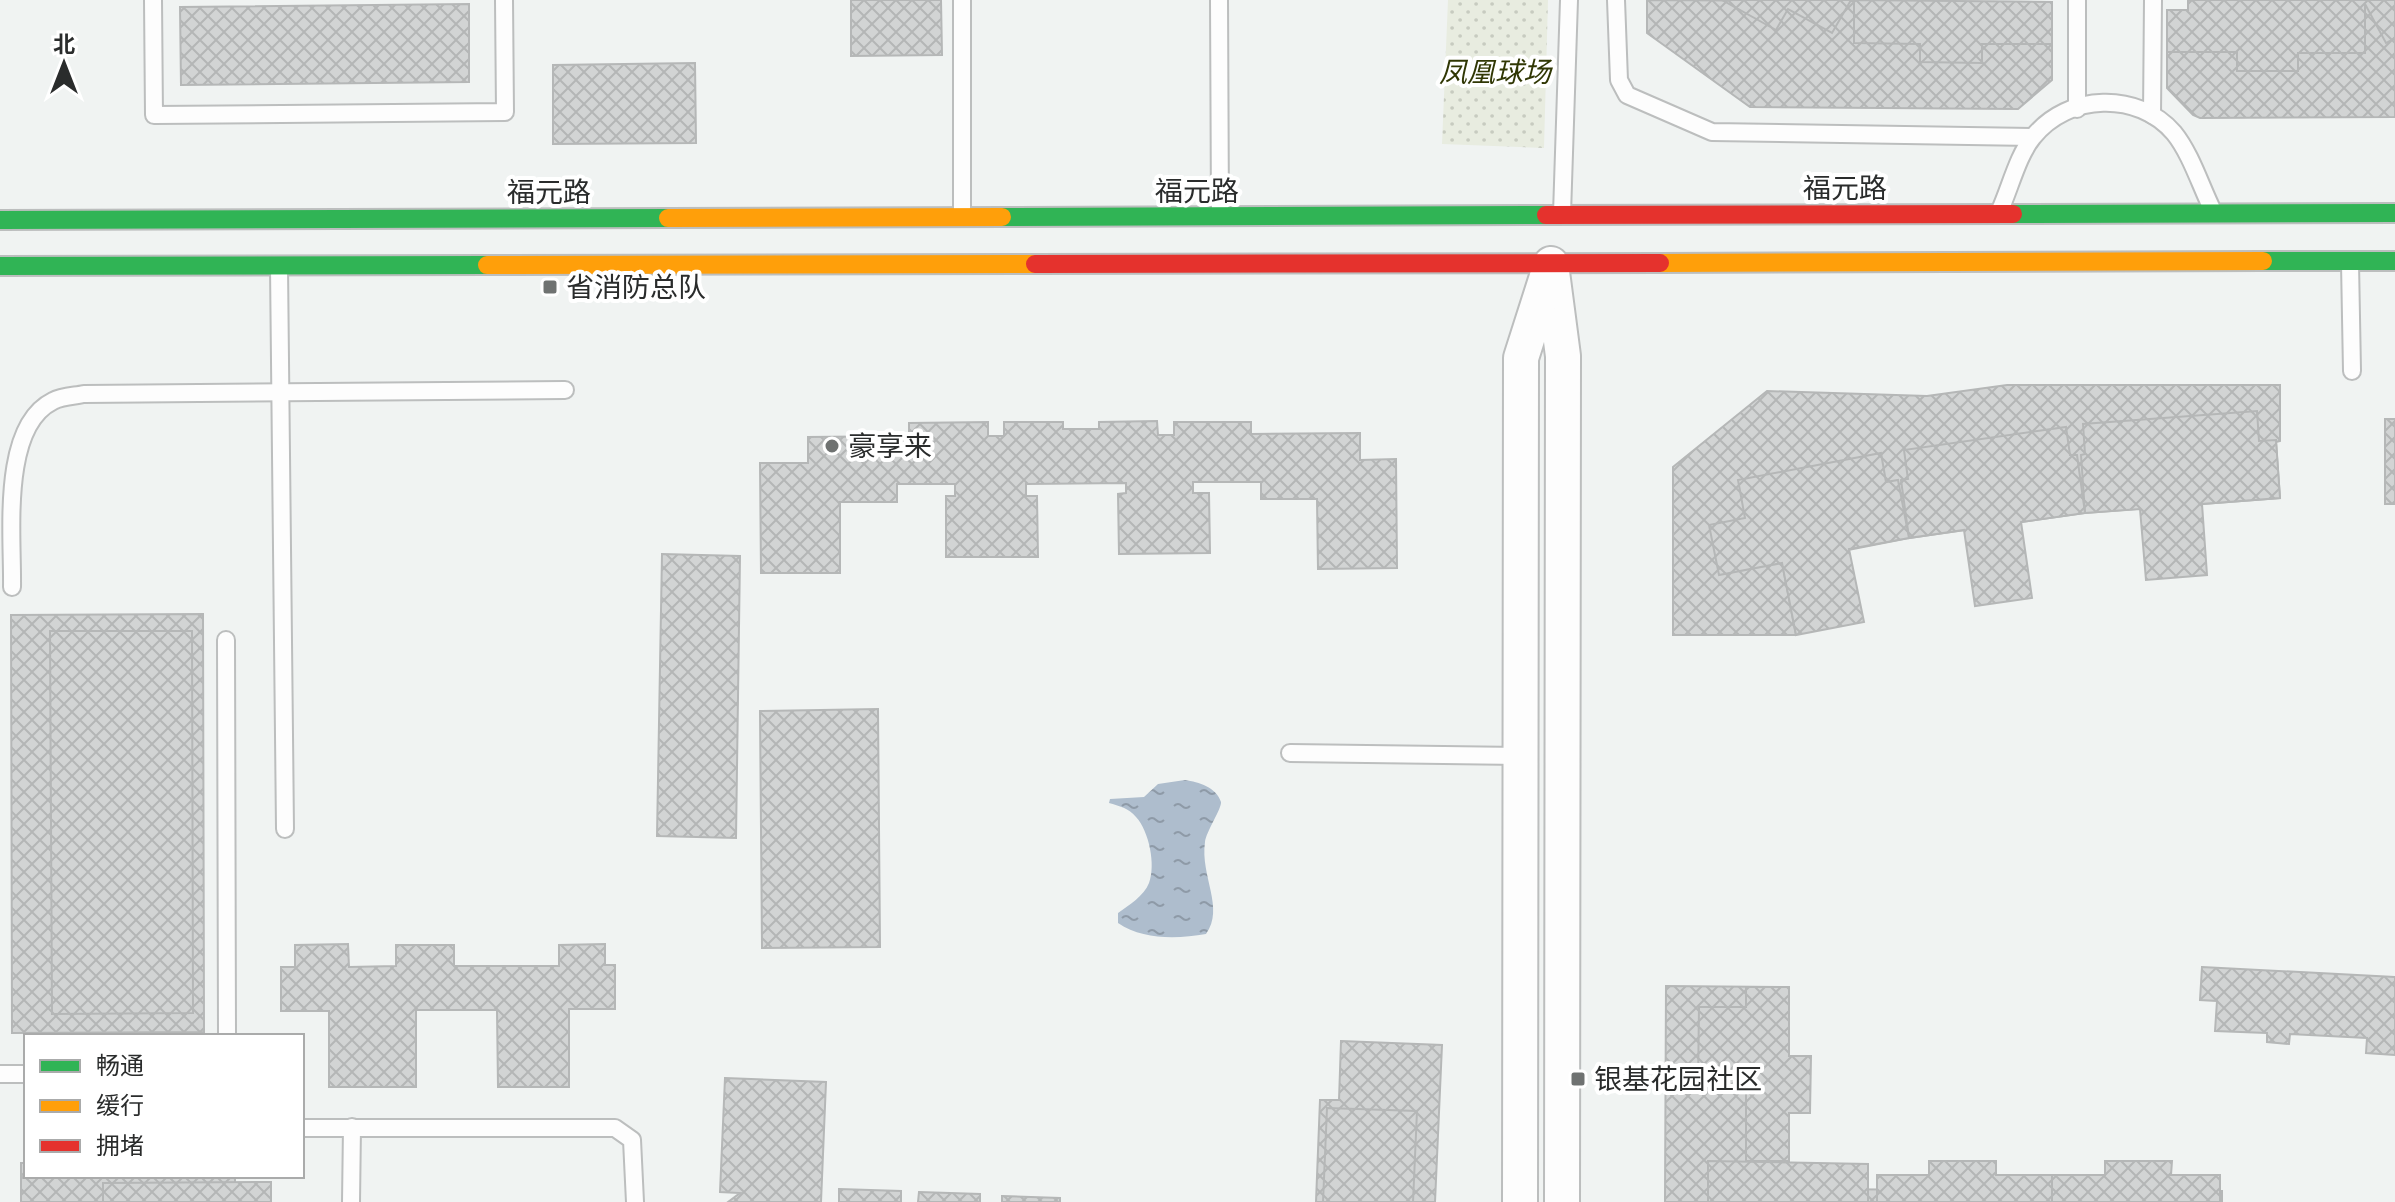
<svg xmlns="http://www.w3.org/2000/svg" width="2395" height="1202" viewBox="0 0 2395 1202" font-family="Lora,'Noto Sans SC',serif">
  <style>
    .park { fill: url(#park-dots) }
    .water { fill: url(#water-ripples) }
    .building { fill: url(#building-cross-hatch); stroke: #b5b7b7; stroke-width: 2 }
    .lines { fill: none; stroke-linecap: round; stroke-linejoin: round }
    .lane-casing { stroke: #bcbebe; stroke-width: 20 }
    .street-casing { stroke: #bcbebe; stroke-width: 38 }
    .fast-casing { stroke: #bcbebe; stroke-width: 22 }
    .slow-casing { stroke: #bcbebe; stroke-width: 22 }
    .jam-casing { stroke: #bcbebe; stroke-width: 22 }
    .lane { stroke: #fdfdfd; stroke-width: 16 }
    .street { stroke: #fdfdfd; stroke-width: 34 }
    .fast { stroke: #30b455; stroke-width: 18 }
    .slow { stroke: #ff9f0a; stroke-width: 18 }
    .jam { stroke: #e5322d; stroke-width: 18 }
    .poi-dot { fill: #6f7271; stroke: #fff; stroke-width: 3 }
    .labels { text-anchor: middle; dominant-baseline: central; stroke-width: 8; stroke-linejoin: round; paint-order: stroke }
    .park-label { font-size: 28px; font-style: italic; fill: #303704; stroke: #fff }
    .street-label { font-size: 28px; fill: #2a2c2c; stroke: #fff }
    .poi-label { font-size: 28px; fill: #2a2c2c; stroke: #fff; text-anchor: start }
  </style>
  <defs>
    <pattern id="park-dots" width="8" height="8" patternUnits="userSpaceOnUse" patternTransform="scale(2)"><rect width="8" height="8" fill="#e8ece0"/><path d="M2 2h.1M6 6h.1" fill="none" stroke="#c7cbc0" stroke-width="1.8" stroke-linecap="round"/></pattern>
    <pattern id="water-ripples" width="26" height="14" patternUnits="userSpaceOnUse" patternTransform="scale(2)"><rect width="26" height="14" fill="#aebdcd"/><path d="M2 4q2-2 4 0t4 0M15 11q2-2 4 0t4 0" fill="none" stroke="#8e9aa7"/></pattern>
    <pattern id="building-cross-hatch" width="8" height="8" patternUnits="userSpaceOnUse" patternTransform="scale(2)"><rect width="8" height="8" fill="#d2d4d4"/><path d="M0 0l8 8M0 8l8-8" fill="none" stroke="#b4b6b6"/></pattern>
  </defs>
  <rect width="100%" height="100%" fill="#f0f3f2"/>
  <path class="park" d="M 1448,0 L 1548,0 L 1544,148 L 1442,144 Z"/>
  <path class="water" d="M 1185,780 C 1199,782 1216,787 1221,802 C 1222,808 1206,832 1205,842 C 1200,876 1225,908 1206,934 C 1177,939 1143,940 1118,923 L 1118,913 C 1129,905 1144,896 1149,883 C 1156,865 1149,831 1136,817 C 1129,808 1119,806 1109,803 L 1110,799 L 1144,797 L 1158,784 Z"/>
  <g class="building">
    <path d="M 851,0 L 941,0 L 942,55 L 851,56 Z"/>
    <path d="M 1647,0 L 2052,2 L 2052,80 L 2018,109 L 1750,107 L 1647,33 Z"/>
    <path d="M 1722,0 L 1851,0 L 1832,33 L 1788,9 L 1776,30 Z"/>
    <path d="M 1854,0 L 2052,2 L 2052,44 L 1982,44 L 1982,63 L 1920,62 L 1920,44 L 1854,43 Z"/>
    <path d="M 2188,0 L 2395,0 L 2395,117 L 2200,118 L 2193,115 L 2167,88 L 2167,10 L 2188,10 Z"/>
    <path d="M 2188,0 L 2395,0 L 2395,38 L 2386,43 L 2365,4 L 2365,53 L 2298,53 L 2298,71 L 2237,71 L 2237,52 L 2167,52 L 2167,10 L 2188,10 Z"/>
    <path d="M 469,4 L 469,82 L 181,85 L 180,7 Z"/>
    <path d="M 695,63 L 696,143 L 553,144 L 553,65 Z"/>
    <path d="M 2007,385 L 2280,385 L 2280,441 L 2276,442 L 2280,498 L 2085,513 L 1909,538 L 1782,563 L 1796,635 L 1673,635 L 1673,467 L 1767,391 L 1927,396 Z"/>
    <path d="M 2257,411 L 2259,441 L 2276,440 L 2280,498 L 2202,504 L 2207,575 L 2146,580 L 2140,509 L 2085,513 L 2081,455 L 2085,454 L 2083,424 Z"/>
    <rect x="2385" y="419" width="10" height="85"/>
    <path d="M 1157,421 L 1158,435 L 1174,435 L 1174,422 L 1251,422 L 1251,434 L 1360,433 L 1360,460 L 1396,459 L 1397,568 L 1318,569 L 1317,499 L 1261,499 L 1261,482 L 1193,482 L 1193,493 L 1209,493 L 1210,553 L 1119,554 L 1118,494 L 1126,493 L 1126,483 L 1026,484 L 1026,496 L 1037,496 L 1038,557 L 946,557 L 946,496 L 955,496 L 955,484 L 897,484 L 897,502 L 840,502 L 840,573 L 761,573 L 760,463 L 808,463 L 808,437 L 909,436 L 909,423 L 988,422 L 988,436 L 1004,436 L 1004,422 L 1063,422 L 1063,429 L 1099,429 L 1099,422 Z"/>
    <path d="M 2066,427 L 2070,455 L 2077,455 L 2085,513 L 2021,522 L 2032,598 L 1975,606 L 1964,530 L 1909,538 L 1901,480 L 1908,479 L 1904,450 Z"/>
    <path d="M 1881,453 L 1886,482 L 1898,480 L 1909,538 L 1849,549 L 1864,622 L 1796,635 L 1782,563 L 1719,575 L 1709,525 L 1745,518 L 1738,480 Z"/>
    <path d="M 662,554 L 740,556 L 736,838 L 657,836 Z"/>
    <path d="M 203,614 L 204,1032 L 12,1033 L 11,615 Z"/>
    <path d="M 50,631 L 192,631 L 193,1013 L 52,1014 Z"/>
    <path d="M 878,709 L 880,947 L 762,948 L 760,711 Z"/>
    <path d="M 348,944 L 349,967 L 396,966 L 396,945 L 454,945 L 454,966 L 559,966 L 559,945 L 605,944 L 605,965 L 615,965 L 615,1009 L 569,1009 L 569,1087 L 498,1087 L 497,1010 L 416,1010 L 416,1087 L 329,1087 L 329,1011 L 281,1011 L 281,967 L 295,967 L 295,945 Z"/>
    <path d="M 2202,967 L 2395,977 L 2395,1055 L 2366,1053 L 2367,1038 L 2290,1034 L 2289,1044 L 2267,1042 L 2267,1033 L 2215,1031 L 2217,1001 L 2200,1000 Z"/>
    <path d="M 1666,986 L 1789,987 L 1789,1189 L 2222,1191 L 2222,1202 L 1665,1202 Z"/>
    <path d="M 1746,987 L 1789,987 L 1789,1056 L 1811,1056 L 1810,1113 L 1789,1113 L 1789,1161 L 1746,1161 L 1746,1086 L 1698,1086 L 1699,1007 L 1746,1007 Z"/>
    <path d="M 1341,1041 L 1442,1045 L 1435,1202 L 1316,1202 L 1320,1100 L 1339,1100 Z"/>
    <path d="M 725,1078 L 826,1082 L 821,1202 L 728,1202 L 740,1193 L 720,1192 Z"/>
    <path d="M 1327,1108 L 1417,1111 L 1413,1202 L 1323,1202 Z"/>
    <path d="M 1708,1161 L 1868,1164 L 1868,1202 L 1708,1202 Z"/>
    <path d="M 1929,1161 L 1996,1161 L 1996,1175 L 2052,1175 L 2052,1202 L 1877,1202 L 1877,1175 L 1929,1175 Z"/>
    <path d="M 2105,1161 L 2172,1161 L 2171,1175 L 2220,1175 L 2220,1202 L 2052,1202 L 2052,1175 L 2105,1175 Z"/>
    <path d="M 21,1163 L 26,1163 L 26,1176 L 235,1176 L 235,1202 L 21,1202 Z"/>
    <path d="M 271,1182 L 271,1202 L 103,1202 L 103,1183 Z"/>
    <path d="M 839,1189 L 901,1191 L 901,1202 L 839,1202 Z"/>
    <path d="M 919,1192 L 980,1194 L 980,1202 L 918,1202 Z"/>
    <path d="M 1002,1196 L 1060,1198 L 1060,1202 L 1002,1202 Z"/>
  </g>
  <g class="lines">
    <g class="lane-casing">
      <g id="lane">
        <path d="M 153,0 L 154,115 L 505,112 L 504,0"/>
        <path d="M 962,0 L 962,214"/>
        <path d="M 1219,0 L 1220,214"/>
        <path d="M 1616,0 L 1619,80 L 1627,95 L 1712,132 L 2032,137"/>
        <path d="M 2077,109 L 2077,0"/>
        <path d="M 2152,115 L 2153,0"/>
        <path d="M 2000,210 C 2010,188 2018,155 2033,137 C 2068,93 2138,91 2174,133 C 2191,154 2201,187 2213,211"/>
        <path d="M 1562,214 L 1569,0"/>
        <path d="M 2350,263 L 2352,371"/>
        <path d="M 279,267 L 285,829"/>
        <path d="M 12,587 C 13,537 0,427 53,401 C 62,396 75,396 84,394 L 565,390"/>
        <path d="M 226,640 L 227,1036"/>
        <path d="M 1290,753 L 1520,756"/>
        <path d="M 0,1074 L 26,1074"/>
        <path d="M 302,1128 L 615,1128 L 632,1140 L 635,1202"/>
        <path d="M 351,1202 L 352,1127"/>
      </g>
    </g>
    <g class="street-casing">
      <g id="street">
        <path d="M 1552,272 L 1563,356 L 1562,1202"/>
        <path d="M 1520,1202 L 1521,358 L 1551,264"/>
      </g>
    </g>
    <g class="fast-casing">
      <g id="fast">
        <path d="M 2013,214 L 2395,213"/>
        <path d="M 1002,217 L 1546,215"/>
        <path d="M 0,220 L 668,218"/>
        <path d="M 2263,261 L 2395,261"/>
        <path d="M 0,266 L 487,265"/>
      </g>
    </g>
    <g class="slow-casing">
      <g id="slow">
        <path d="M 668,218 L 1002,217"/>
        <path d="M 1660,263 L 2263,261"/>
        <path d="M 487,265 L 1035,264"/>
      </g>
    </g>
    <g class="jam-casing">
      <g id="jam">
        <path d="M 1546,215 L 2013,214"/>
        <path d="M 1035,264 L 1660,263"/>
      </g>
    </g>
    <use href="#lane" class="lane"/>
    <use href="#street" class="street"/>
    <use href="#fast" class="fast"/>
    <use href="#slow" class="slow"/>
    <use href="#jam" class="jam"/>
  </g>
  <g class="poi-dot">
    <rect x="542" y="279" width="16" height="16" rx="4"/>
    <circle cx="832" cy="446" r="8"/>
    <rect x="1570" y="1071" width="16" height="16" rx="4"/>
  </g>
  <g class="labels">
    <g class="park-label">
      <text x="1495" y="72">凤凰球场</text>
    </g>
    <g class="street-label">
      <text x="1845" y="188">福元路</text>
      <text x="1197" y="191">福元路</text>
      <text x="549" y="192">福元路</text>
    </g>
    <g class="poi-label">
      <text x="566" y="287">省消防总队</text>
      <text x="848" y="446">豪享来</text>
      <text x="1594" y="1079">银基花园社区</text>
    </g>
  </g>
  <rect x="24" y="1034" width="280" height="144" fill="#ffffff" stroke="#aaabab" stroke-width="2"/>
  <rect x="40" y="1060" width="40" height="12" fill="#30b455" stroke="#aaabab" stroke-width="2"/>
  <text x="96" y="1074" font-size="24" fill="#2a2c2c">畅通</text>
  <rect x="40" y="1100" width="40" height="12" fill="#ff9f0a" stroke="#aaabab" stroke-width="2"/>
  <text x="96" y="1114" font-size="24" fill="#2a2c2c">缓行</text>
  <rect x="40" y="1140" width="40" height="12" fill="#e5322d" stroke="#aaabab" stroke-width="2"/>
  <text x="96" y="1154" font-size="24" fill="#2a2c2c">拥堵</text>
  <g transform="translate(64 64)" stroke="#ffffff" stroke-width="6" paint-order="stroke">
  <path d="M0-6L14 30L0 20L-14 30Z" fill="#2a2c2c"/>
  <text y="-12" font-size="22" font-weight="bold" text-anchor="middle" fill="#2a2c2c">北</text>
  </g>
</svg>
